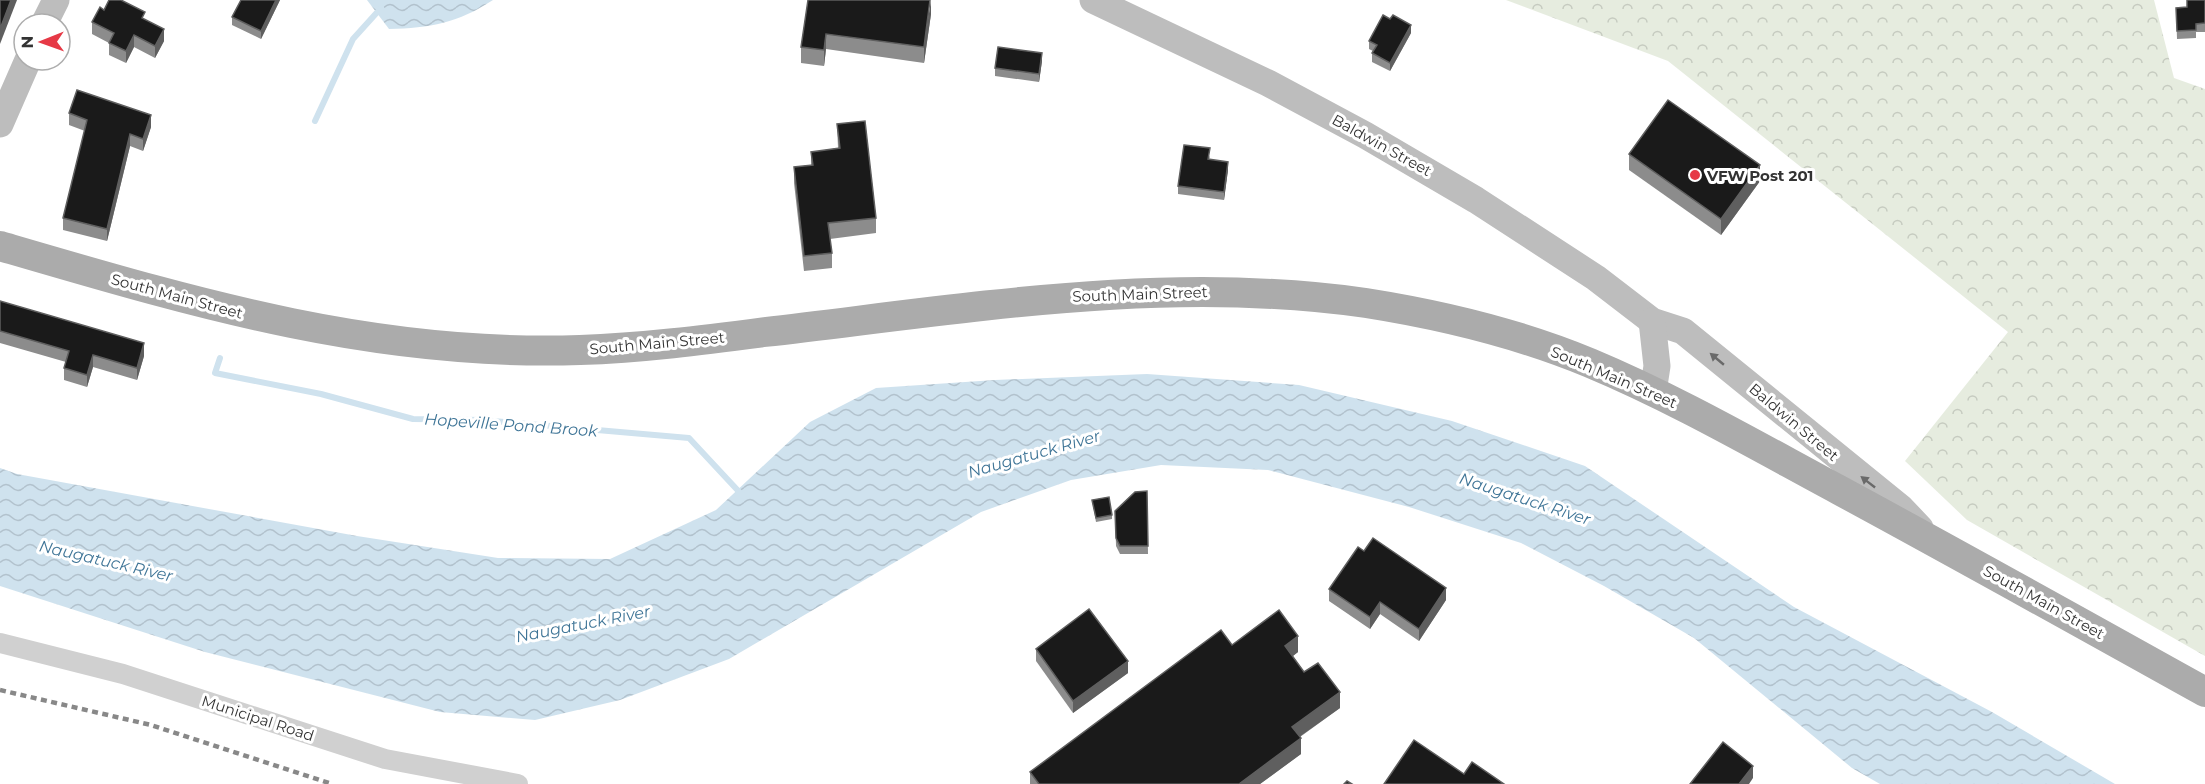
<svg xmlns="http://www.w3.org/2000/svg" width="2205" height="784" viewBox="0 0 2205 784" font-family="Montserrat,sans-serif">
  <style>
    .forest { fill: url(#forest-crowns) }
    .water { fill: url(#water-waves) }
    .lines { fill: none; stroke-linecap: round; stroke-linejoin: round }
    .stream { stroke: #cfe2ee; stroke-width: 6 }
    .minor { stroke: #d0d0d0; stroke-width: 20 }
    .secondary { stroke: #bdbdbd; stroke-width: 27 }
    .primary { stroke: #ababab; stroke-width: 30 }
    .rail { stroke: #888; stroke-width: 4.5; stroke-dasharray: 6 4.5; stroke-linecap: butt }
    .wall { fill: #8c8c8c }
    .shaded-wall { fill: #5f5f5f }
    .building { fill: #1a1a1a; stroke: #5f5f5f; stroke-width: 1.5 }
    .oneway { fill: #6a6a6a }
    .poi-dot { fill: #e63946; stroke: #fff; stroke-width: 2 }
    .labels { text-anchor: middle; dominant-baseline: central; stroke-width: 6; stroke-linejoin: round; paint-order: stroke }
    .street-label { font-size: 15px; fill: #333; stroke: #fff }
    .poi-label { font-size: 15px; font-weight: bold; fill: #333; stroke: #fff; text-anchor: start }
    .water-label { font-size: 16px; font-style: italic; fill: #3f7597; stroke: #fff }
  </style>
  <defs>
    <pattern id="forest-crowns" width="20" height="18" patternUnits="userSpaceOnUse" patternTransform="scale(1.5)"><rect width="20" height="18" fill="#e6ecdf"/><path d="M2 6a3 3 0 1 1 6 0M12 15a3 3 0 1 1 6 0" fill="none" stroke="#c6cbc0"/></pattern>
    <pattern id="water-waves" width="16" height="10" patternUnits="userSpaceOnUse" patternTransform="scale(1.5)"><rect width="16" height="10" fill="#cfe2ee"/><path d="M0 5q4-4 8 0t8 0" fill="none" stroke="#b2c2cd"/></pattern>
  </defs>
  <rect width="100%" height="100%" fill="#fff"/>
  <path class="forest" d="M 1506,0 L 2154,0 L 2174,78 L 2205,89 L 2205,656 L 1967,520 L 1905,461 L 2008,332 L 1668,61 Z"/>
  <g class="water">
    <path d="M 367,0 L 493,0 C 458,23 430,28 389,29 Z"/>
    <path d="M 1147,374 L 1299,385 L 1452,421 L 1585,466 L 1794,607 L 1992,712 L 2115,784 L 1880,784 L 1852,768 L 1694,638 L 1604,586 L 1521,543 L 1409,507 L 1268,470 L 1161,465 L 1071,480 L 981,512 L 729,659 L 620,700 L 535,720 L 440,712 L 205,652 L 0,586 L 0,468 L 17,474 L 357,536 L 498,558 L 610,559 L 716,510 L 810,422 L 876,388 L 995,380 Z"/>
  </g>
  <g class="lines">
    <g class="stream">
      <path d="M 315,121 L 353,39 L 381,8"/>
      <path d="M 220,358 L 215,373 L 321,394 L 413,419 L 482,420 L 689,438 L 743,496"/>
    </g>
    <path class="minor" d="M 0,643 L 123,674 L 385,759 L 518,784"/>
    <g class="secondary">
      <path d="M 1093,0 L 1268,83 L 1365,135 L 1476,200 L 1596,278 L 1652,321 L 1683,331 L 1901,508 L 1920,528"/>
      <path d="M 44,24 L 56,0"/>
      <path d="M 0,124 L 28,60"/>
      <path d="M 1652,321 L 1657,366 L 1653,392"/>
    </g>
    <path class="primary" d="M 0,246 C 195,303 375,357 580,350 C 642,348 704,340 765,332 C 965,309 1165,274 1366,303 C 1442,315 1520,334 1590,363 C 1676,399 1757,446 1839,490 C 1961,556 2083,624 2205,692"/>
    <path class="rail" d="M 0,690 L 151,725 L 332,784"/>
  </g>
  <g class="wall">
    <path d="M 241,0 L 280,0 L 261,39 L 232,25 L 232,17 Z"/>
    <path d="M 808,0 L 931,14 L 924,63 L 826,49 L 824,66 L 801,63 L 801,47 Z"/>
    <path d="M 2205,0 L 2205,32 L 2196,32 L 2196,38 L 2177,39 L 2176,8 L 2187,7 Z"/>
    <path d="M 104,10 L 145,20 L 164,41 L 155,58 L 134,47 L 126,63 L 109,55 L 109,43 L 92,34 L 92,22 Z"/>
    <path d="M 1411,33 L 1390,71 L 1372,62 L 1372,53 L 1373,51 L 1369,49 L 1369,41 Z"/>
    <path d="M 1042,61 L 1039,82 L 995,76 L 995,68 Z"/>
    <path d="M 69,113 L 151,127 L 143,151 L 130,146 L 107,241 L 63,230 L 63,218 L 85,131 L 69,125 Z"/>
    <path d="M 837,124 L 876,218 L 876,233 L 830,239 L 832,253 L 832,268 L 804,271 L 794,183 L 794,167 L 811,165 L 811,152 L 838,148 Z"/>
    <path d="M 1629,154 L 1760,181 L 1721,235 L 1629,170 Z"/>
    <path d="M 1210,156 L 1209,160 L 1228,170 L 1224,200 L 1178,194 L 1178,186 Z"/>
    <path d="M 0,301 L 144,356 L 137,380 L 93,367 L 87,387 L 64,380 L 64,368 L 66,362 L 0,343 Z"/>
    <path d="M 1147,491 L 1148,554 L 1120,554 L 1116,546 L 1115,511 Z"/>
    <path d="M 1092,500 L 1112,515 L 1112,519 L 1096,522 Z"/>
    <path d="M 1329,589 L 1446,600 L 1419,641 L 1380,614 L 1370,629 L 1329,601 Z"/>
    <path d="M 1232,645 L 1298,652 L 1293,656 L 1304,672 L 1340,708 L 1300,737 L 1301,754 L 1260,784 L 1030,784 L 1030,772 Z"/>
    <path d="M 1036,649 L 1128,673 L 1073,713 L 1036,661 Z"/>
  </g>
  <g class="shaded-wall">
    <path d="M 11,0 L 17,0 L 0,44 L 0,29 Z"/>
    <path d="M 276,0 L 280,0 L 261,39 L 261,31 Z"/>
    <path d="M 931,0 L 931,14 L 924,63 L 924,47 Z"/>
    <path d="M 1411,25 L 1411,33 L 1390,71 L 1390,63 Z"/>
    <path d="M 164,29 L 164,41 L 155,58 L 155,46 Z"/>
    <path d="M 826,34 L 826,49 L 824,66 L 824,50 Z"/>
    <path d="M 134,35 L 134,47 L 126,63 L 126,51 Z"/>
    <path d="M 1042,53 L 1042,61 L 1039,82 L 1039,74 Z"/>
    <path d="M 151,115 L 151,127 L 143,151 L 143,139 Z"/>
    <path d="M 130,134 L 130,146 L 107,241 L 107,229 Z"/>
    <path d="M 1228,162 L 1228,170 L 1224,200 L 1224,192 Z"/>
    <path d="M 1760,165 L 1760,181 L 1721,235 L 1721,219 Z"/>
    <path d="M 144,343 L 144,356 L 137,380 L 137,368 Z"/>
    <path d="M 93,355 L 93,367 L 87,387 L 87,375 Z"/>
    <path d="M 1446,588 L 1446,600 L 1419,641 L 1419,629 Z"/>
    <path d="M 1380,602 L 1380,614 L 1370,629 L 1370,617 Z"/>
    <path d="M 1298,636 L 1298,652 L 1285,662 L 1285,646 Z"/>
    <path d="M 1128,661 L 1128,673 L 1073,713 L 1073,701 Z"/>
    <path d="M 1340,692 L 1340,708 L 1292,742 L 1292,727 Z"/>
    <path d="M 1301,738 L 1301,754 L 1260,784 L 1239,784 Z"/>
    <path d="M 1753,766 L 1753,778 L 1749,784 L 1739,784 Z"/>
  </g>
  <g class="building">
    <path d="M 0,0 L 11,0 L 0,29 Z"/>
    <path d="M 109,0 L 121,0 L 145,12 L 142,18 L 164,29 L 155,46 L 134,35 L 126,51 L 109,43 L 114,33 L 92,22 L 100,7 L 104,10 Z"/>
    <path d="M 241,0 L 276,0 L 261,31 L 232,17 Z"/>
    <path d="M 808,0 L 930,0 L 924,47 L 826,34 L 824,50 L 801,47 Z"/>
    <path d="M 2187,0 L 2205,0 L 2205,23 L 2196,24 L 2196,30 L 2177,31 L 2176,8 L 2187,7 Z"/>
    <path d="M 1383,15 L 1390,19 L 1393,15 L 1411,25 L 1390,63 L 1372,53 L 1377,45 L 1369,41 Z"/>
    <path d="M 998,47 L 1042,53 L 1039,74 L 995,68 Z"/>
    <path d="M 77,90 L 151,115 L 143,139 L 130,134 L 107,229 L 63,218 L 87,120 L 69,113 Z"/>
    <path d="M 1668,100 L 1760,165 L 1721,219 L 1629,154 Z"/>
    <path d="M 865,121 L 876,218 L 828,223 L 832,253 L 804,256 L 794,167 L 813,165 L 811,152 L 840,148 L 837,124 Z"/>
    <path d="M 1184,145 L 1210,148 L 1208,159 L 1228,162 L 1224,192 L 1178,186 Z"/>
    <path d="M 0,301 L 144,343 L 137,368 L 93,355 L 87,375 L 64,368 L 69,351 L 0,331 Z"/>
    <path d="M 1147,491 L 1148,546 L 1120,546 L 1116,538 L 1115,511 L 1135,492 Z"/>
    <path d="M 1109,497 L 1112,515 L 1096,518 L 1092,500 Z"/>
    <path d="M 1373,538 L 1446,588 L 1419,629 L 1380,602 L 1370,617 L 1329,589 L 1358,547 L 1364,551 Z"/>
    <path d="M 1089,609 L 1128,661 L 1073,701 L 1036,649 Z"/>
    <path d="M 1279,610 L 1298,636 L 1285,646 L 1304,672 L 1318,663 L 1340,692 L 1292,727 L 1301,738 L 1239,784 L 1039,784 L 1030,772 L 1221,630 L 1232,645 Z"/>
    <path d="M 1414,740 L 1464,774 L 1472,762 L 1504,784 L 1384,784 Z"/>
    <path d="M 1723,742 L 1753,766 L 1739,784 L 1690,784 Z"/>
    <path d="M 1347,781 L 1352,784 L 1344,784 Z"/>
  </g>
  <defs><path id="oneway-solid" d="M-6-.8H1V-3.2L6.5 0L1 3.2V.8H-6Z" transform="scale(1.5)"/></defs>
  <g class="oneway">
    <use href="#oneway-solid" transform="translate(1717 359) rotate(-140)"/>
    <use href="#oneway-solid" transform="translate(1868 482) rotate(-142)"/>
  </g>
  <circle class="poi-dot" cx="1695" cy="175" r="6"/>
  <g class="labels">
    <g class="street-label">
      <text transform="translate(1382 145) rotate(29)">Baldwin Street</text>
      <text transform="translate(1140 294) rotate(-2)">South Main Street</text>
      <text transform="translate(177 296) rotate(15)">South Main Street</text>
      <text transform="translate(657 343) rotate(-5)">South Main Street</text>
      <text transform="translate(1614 377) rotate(23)">South Main Street</text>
      <text transform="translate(1794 422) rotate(40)">Baldwin Street</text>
      <text transform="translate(2044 602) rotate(29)">South Main Street</text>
      <text transform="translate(258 718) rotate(18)">Municipal Road</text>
    </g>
    <g class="poi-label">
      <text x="1707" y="175">VFW Post 201</text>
    </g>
    <g class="water-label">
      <text transform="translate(511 425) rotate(4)">Hopeville Pond Brook</text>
      <text transform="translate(1034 454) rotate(-16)">Naugatuck River</text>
      <text transform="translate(1525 499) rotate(18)">Naugatuck River</text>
      <text transform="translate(106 561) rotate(13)">Naugatuck River</text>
      <text transform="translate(583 624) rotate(-11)">Naugatuck River</text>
    </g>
  </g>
  <g transform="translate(42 42) rotate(269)"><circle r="28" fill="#ffffff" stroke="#adadad" stroke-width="1.5"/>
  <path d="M0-4.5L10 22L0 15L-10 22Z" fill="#e63946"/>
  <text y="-9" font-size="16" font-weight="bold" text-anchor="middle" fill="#333333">N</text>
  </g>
</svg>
